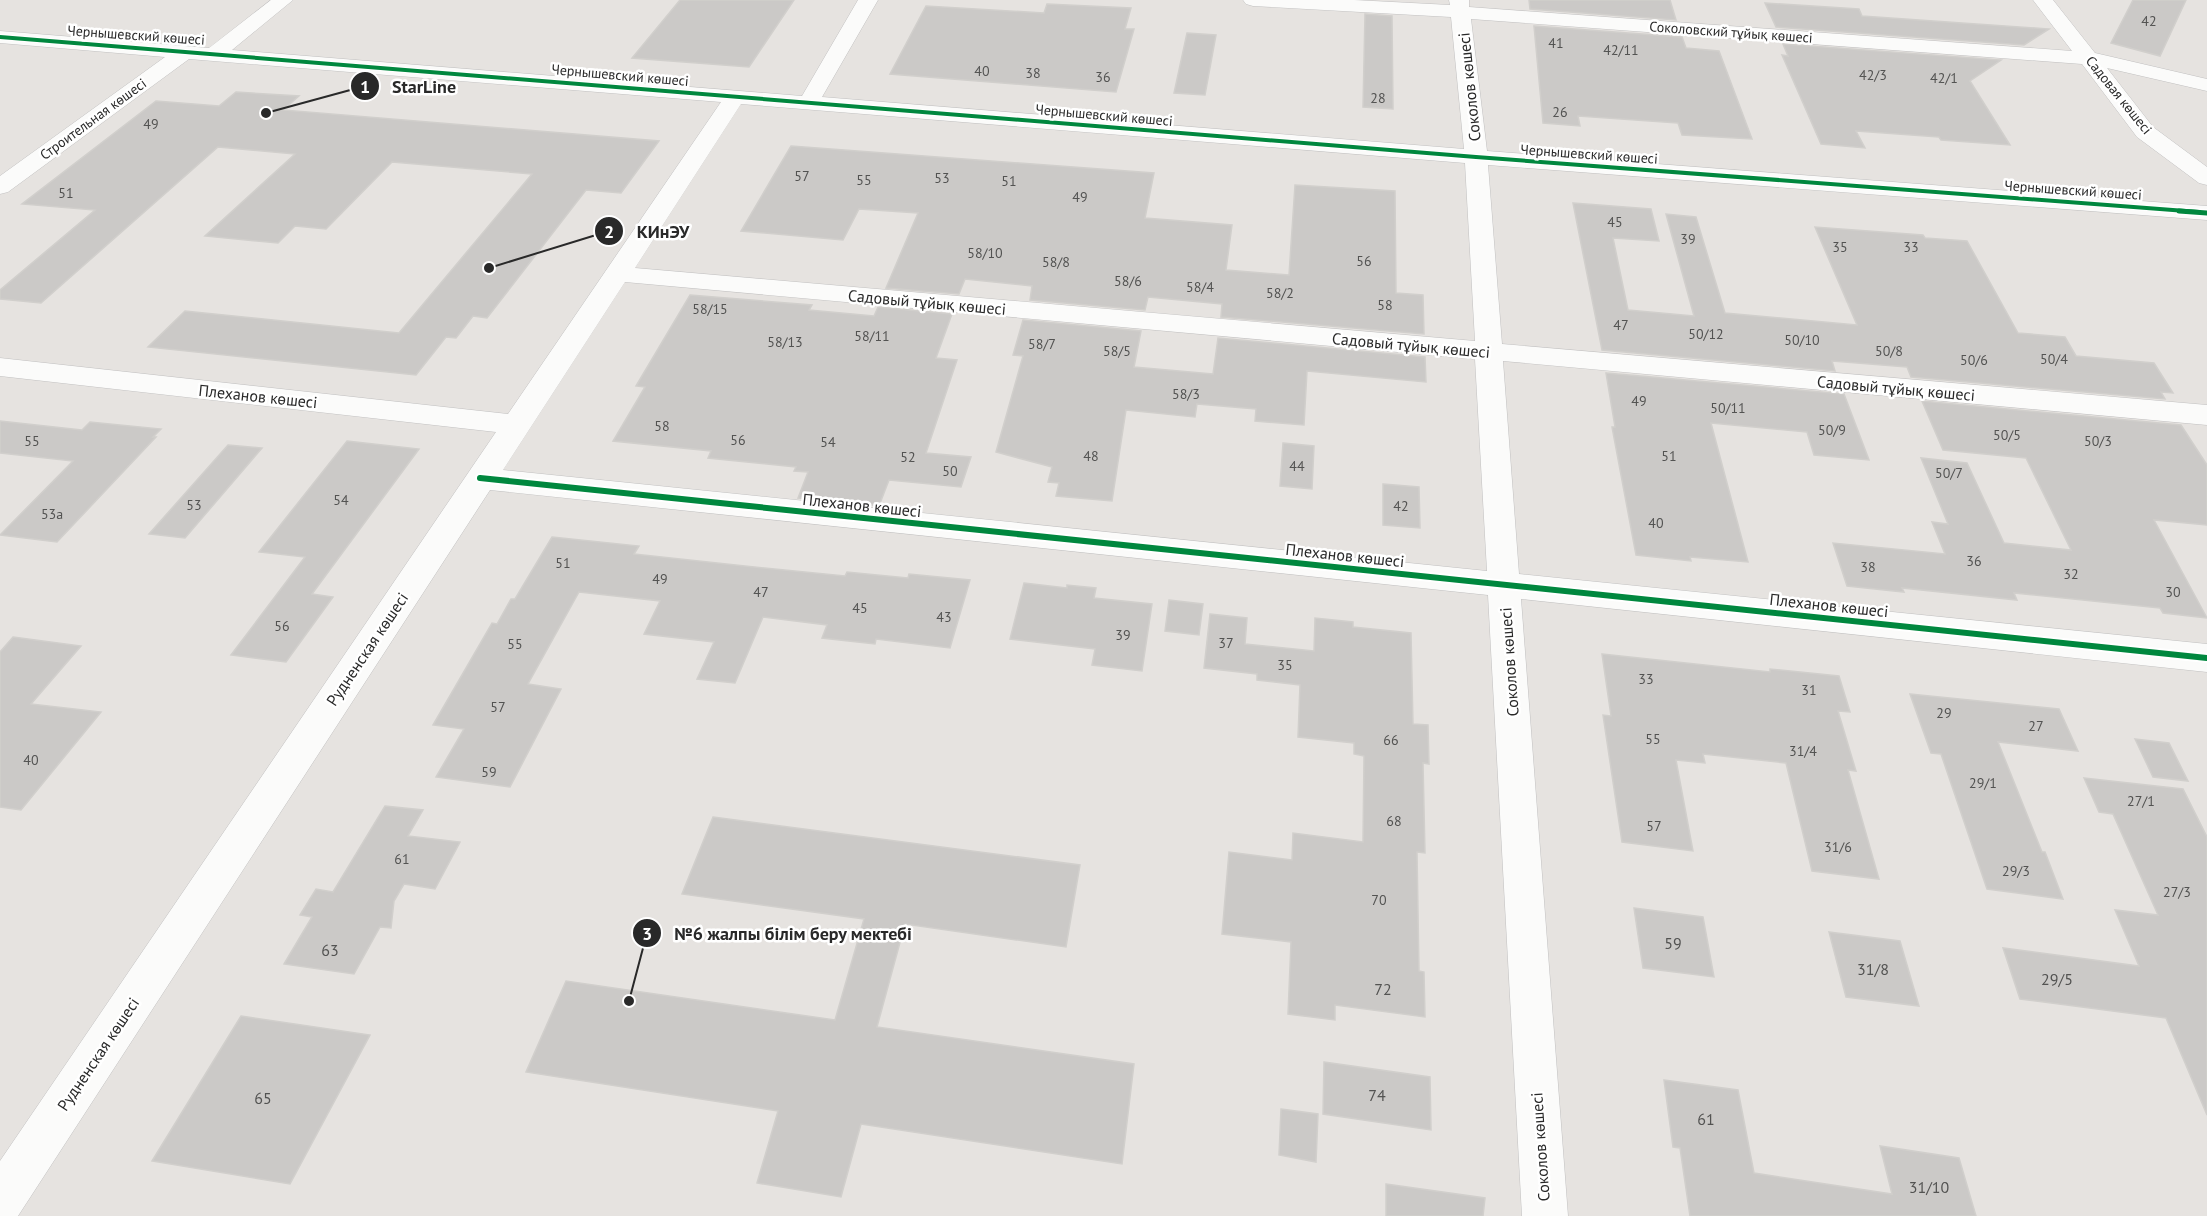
<svg xmlns="http://www.w3.org/2000/svg" width="2207" height="1216" viewBox="0 0 2207 1216" font-family="'PT Sans',sans-serif">
  <style>
    .building { fill: #cbc9c7; stroke: #d1cfcc; stroke-width: 1.5 }
    .lines { fill: none; stroke-linecap: round; stroke-linejoin: round }
    .minor-casing { stroke: #c1c0c0; stroke-width: 1 }
    .minor { fill: #fbfbfa; fill-rule: evenodd }
    .cycleway-far2-casing { stroke: #fff; stroke-width: 6 }
    .cycleway-far1-casing { stroke: #fff; stroke-width: 8 }
    .cycleway-casing { stroke: #fff; stroke-width: 10 }
    .cycleway-far2 { stroke: #00873e; stroke-width: 4 }
    .cycleway-far1 { stroke: #00873e; stroke-width: 5 }
    .cycleway { stroke: #00873e; stroke-width: 6 }
    .labels { text-anchor: middle; dominant-baseline: central; stroke-width: 5; stroke-linejoin: round; paint-order: stroke }
    .number-label { font-size: 14px; fill: #535352 }
    .far-street-label { font-size: 14px; fill: #292929; stroke: #fff }
    .street-label { font-size: 16px; fill: #292929; stroke: #fff }
    .near-number-label { font-size: 16px; fill: #535352 }
    .leader { fill: none; stroke: #292929; stroke-width: 2 }
    .callout-dot { fill: #292929; stroke: #fff; stroke-width: 2 }
    .mark-label { font-size: 18px; text-anchor: middle; font-weight: bold; fill: #fff }
    .callout-label { font-size: 18px; text-anchor: middle; font-weight: bold; fill: #292929; stroke: #fff; stroke-width: 5; stroke-linejoin: round; paint-order: stroke }
  </style>
  <rect width="100%" height="100%" fill="#e6e3e0"/>
  <g class="building">
    <path d="M 680,0 L 794,0 L 749,67 L 632,58 Z"/>
    <path d="M 1529,0 L 1670,0 L 1676,20 L 1530,9 Z"/>
    <path d="M 2133,0 L 2186,0 L 2160,56 L 2111,43 Z"/>
    <path d="M 1765,3 L 1859,9 L 1862,16 L 2049,29 L 2024,45 L 1776,27 Z"/>
    <path d="M 1047,4 L 1131,8 L 1125,29 L 1134,29 L 1116,92 L 890,74 L 926,6 L 1044,13 Z"/>
    <path d="M 1365,14 L 1392,16 L 1393,109 L 1363,107 Z"/>
    <path d="M 1534,26 L 1682,37 L 1686,48 L 1719,51 L 1752,139 L 1682,135 L 1678,123 L 1578,116 L 1580,126 L 1543,123 Z"/>
    <path d="M 1187,33 L 1216,35 L 1205,95 L 1174,93 Z"/>
    <path d="M 1783,44 L 2001,60 L 1970,81 L 2010,145 L 1941,140 L 1939,137 L 1856,131 L 1865,148 L 1821,144 L 1782,55 L 1788,56 Z"/>
    <path d="M 236,92 L 299,96 L 283,110 L 659,141 L 621,193 L 586,190 L 487,318 L 473,316 L 456,338 L 446,337 L 416,375 L 148,347 L 185,311 L 399,333 L 532,174 L 392,162 L 326,229 L 295,226 L 278,243 L 205,236 L 295,154 L 218,147 L 41,303 L 0,299 L 0,290 L 95,210 L 22,204 L 156,101 L 219,106 Z"/>
    <path d="M 791,146 L 1154,173 L 1145,218 L 1232,225 L 1226,270 L 1289,275 L 1295,185 L 1395,191 L 1396,293 L 1423,295 L 1424,334 L 1221,317 L 1222,304 L 1148,297 L 1145,310 L 1030,300 L 1032,286 L 965,279 L 959,294 L 886,288 L 918,213 L 859,209 L 843,240 L 741,231 Z"/>
    <path d="M 1573,203 L 1651,209 L 1659,241 L 1613,238 L 1628,310 L 1694,316 L 1666,214 L 1696,217 L 1725,313 L 1857,325 L 1815,227 L 1923,235 L 1925,238 L 1967,241 L 2018,333 L 2065,337 L 2076,356 L 2154,363 L 2173,393 L 2161,392 L 2165,399 L 1911,377 L 1907,367 L 1832,361 L 1835,371 L 1602,350 Z"/>
    <path d="M 690,295 L 812,305 L 809,310 L 874,316 L 878,307 L 952,314 L 936,358 L 957,360 L 926,453 L 971,457 L 961,487 L 889,480 L 879,506 L 798,498 L 808,472 L 794,471 L 796,467 L 708,458 L 711,451 L 613,441 L 645,387 L 636,386 Z"/>
    <path d="M 1023,320 L 1141,331 L 1134,367 L 1213,374 L 1218,338 L 1425,357 L 1426,382 L 1307,371 L 1304,425 L 1255,421 L 1256,409 L 1197,404 L 1195,417 L 1126,410 L 1112,501 L 1056,496 L 1059,483 L 1048,482 L 1052,467 L 996,452 L 1023,356 L 1013,355 Z"/>
    <path d="M 1606,373 L 1844,394 L 1869,460 L 1814,455 L 1807,432 L 1711,423 L 1748,562 L 1690,557 L 1691,561 L 1636,555 L 1612,427 L 1615,427 Z"/>
    <path d="M 1922,401 L 2181,425 L 2207,465 L 2207,525 L 2154,520 L 2207,618 L 2163,613 L 2160,608 L 2014,593 L 2017,600 L 1902,588 L 1904,592 L 1847,586 L 1833,543 L 1945,554 L 1932,522 L 1948,524 L 1921,458 L 1967,463 L 2004,543 L 2071,550 L 2026,458 L 1943,450 Z"/>
    <path d="M 0,421 L 82,430 L 90,422 L 161,429 L 153,437 L 156,437 L 57,542 L 0,535 L 73,461 L 0,453 Z"/>
    <path d="M 347,441 L 419,449 L 312,594 L 333,597 L 286,662 L 231,655 L 305,557 L 259,552 Z"/>
    <path d="M 1283,443 L 1314,446 L 1312,489 L 1280,486 Z"/>
    <path d="M 228,445 L 262,448 L 185,538 L 149,534 Z"/>
    <path d="M 1383,484 L 1419,487 L 1420,528 L 1383,525 Z"/>
    <path d="M 552,537 L 639,546 L 634,554 L 745,566 L 845,576 L 847,572 L 908,578 L 909,574 L 970,580 L 950,648 L 876,639 L 875,644 L 822,638 L 827,625 L 763,617 L 735,683 L 697,679 L 714,642 L 644,634 L 660,601 L 579,592 L 528,684 L 561,689 L 510,787 L 436,777 L 464,729 L 433,725 L 492,623 L 497,624 L 511,599 L 515,599 Z"/>
    <path d="M 1024,583 L 1067,588 L 1067,585 L 1096,588 L 1094,598 L 1152,604 L 1142,671 L 1092,665 L 1095,649 L 1010,639 Z"/>
    <path d="M 1169,600 L 1203,604 L 1199,635 L 1165,631 Z"/>
    <path d="M 1210,614 L 1247,618 L 1245,644 L 1314,651 L 1315,618 L 1353,622 L 1353,627 L 1411,633 L 1413,724 L 1428,725 L 1429,764 L 1423,763 L 1425,853 L 1417,852 L 1419,971 L 1424,972 L 1425,1017 L 1335,1005 L 1335,1020 L 1288,1014 L 1291,942 L 1222,934 L 1229,852 L 1292,860 L 1293,833 L 1363,842 L 1364,756 L 1354,754 L 1354,743 L 1298,737 L 1300,685 L 1257,680 L 1257,674 L 1204,668 Z"/>
    <path d="M 13,637 L 81,646 L 31,704 L 101,712 L 21,810 L 0,807 L 0,652 Z"/>
    <path d="M 1602,654 L 1770,672 L 1770,669 L 1839,676 L 1850,712 L 1838,711 L 1856,771 L 1848,770 L 1879,879 L 1812,871 L 1786,763 L 1703,754 L 1705,763 L 1676,760 L 1693,851 L 1622,842 L 1603,715 L 1611,716 Z"/>
    <path d="M 1910,694 L 2059,709 L 2078,751 L 1998,742 L 2042,852 L 2045,852 L 2063,899 L 1987,889 L 1941,754 L 1931,753 Z"/>
    <path d="M 2135,739 L 2169,743 L 2188,781 L 2153,777 Z"/>
    <path d="M 2084,778 L 2183,789 L 2207,837 L 2207,1115 L 2166,1018 L 2020,999 L 2003,948 L 2139,966 L 2115,910 L 2158,915 L 2113,814 L 2099,812 Z"/>
    <path d="M 385,806 L 423,810 L 408,836 L 460,842 L 435,889 L 404,884 L 394,901 L 391,928 L 380,927 L 354,974 L 284,964 L 312,917 L 300,915 L 316,889 L 333,892 Z"/>
    <path d="M 713,817 L 1080,865 L 1066,947 L 905,924 L 877,1027 L 1134,1064 L 1122,1164 L 861,1124 L 841,1197 L 757,1183 L 778,1111 L 526,1072 L 566,981 L 835,1020 L 864,919 L 682,894 Z"/>
    <path d="M 1634,908 L 1703,917 L 1714,977 L 1643,968 Z"/>
    <path d="M 1829,932 L 1900,941 L 1919,1006 L 1846,997 Z"/>
    <path d="M 241,1016 L 370,1035 L 290,1184 L 152,1161 Z"/>
    <path d="M 1324,1062 L 1430,1077 L 1431,1130 L 1323,1114 Z"/>
    <path d="M 1664,1080 L 1738,1090 L 1754,1173 L 1892,1194 L 1880,1146 L 1959,1158 L 1976,1216 L 1690,1216 L 1680,1148 L 1673,1147 Z"/>
    <path d="M 1281,1109 L 1318,1114 L 1316,1162 L 1279,1155 Z"/>
    <path d="M 1386,1184 L 1485,1198 L 1483,1216 L 1386,1216 Z"/>
  </g>
  <g class="lines">
    <g class="minor-casing">
      <path id="minor" d="M 271,0 L 293,0 L 232,50 L 802,96 L 858,0 L 878,0 L 822,97 L 1464,149 L 1451,17 L 1253,6 L 1246,4 L 1243,0 L 1354,0 L 1450,5 L 1449,0 L 1469,0 L 1469,7 L 2072,51 L 2033,0 L 2053,0 L 2095,53 L 2207,79 L 2207,91 L 2107,68 L 2153,127 L 2207,167 L 2207,185 L 2199,183 L 2137,137 L 2082,64 L 1471,19 L 1487,151 L 2207,206 L 2207,220 L 1488,165 L 1502,344 L 2207,405 L 2207,425 L 1503,361 L 1519,574 L 2207,644 L 2207,672 L 1521,599 L 1568,1216 L 1522,1216 L 1488,595 L 490,490 L 18,1216 L 0,1216 L 0,1161 L 496,432 L 0,376 L 0,358 L 508,414 L 721,102 L 189,59 L 8,192 L 0,194 L 0,176 L 165,57 L 0,43 L 0,31 L 209,48 ZM 741,104 L 1465,163 L 1475,341 L 635,268 ZM 625,282 L 1475,359 L 1487,571 L 503,470 Z"/>
    </g>
    <use href="#minor" class="minor"/>
    <g class="cycleway-far2-casing">
      <path id="cycleway-far2" d="M 0,37 L 1476,157 L 2199,212"/>
    </g>
    <g class="cycleway-far1-casing">
      <path id="cycleway-far1" d="M 2179,211 L 2207,213"/>
    </g>
    <g class="cycleway-casing">
      <path id="cycleway" d="M 480,478 L 2207,658"/>
    </g>
    <use href="#cycleway-far2" class="cycleway-far2"/>
    <use href="#cycleway-far1" class="cycleway-far1"/>
    <use href="#cycleway" class="cycleway"/>
  </g>
  <g class="labels">
    <g class="number-label">
      <text x="2149" y="21">42</text>
      <text x="1556" y="43">41</text>
      <text x="1621" y="50">42/11</text>
      <text x="982" y="71">40</text>
      <text x="1033" y="73">38</text>
      <text x="1873" y="75">42/3</text>
      <text x="1103" y="77">36</text>
      <text x="1944" y="78">42/1</text>
      <text x="1378" y="98">28</text>
      <text x="1560" y="112">26</text>
      <text x="151" y="124">49</text>
      <text x="802" y="176">57</text>
      <text x="942" y="178">53</text>
      <text x="864" y="180">55</text>
      <text x="1009" y="181">51</text>
      <text x="66" y="193">51</text>
      <text x="1080" y="197">49</text>
      <text x="1615" y="222">45</text>
      <text x="1688" y="239">39</text>
      <text x="1840" y="247">35</text>
      <text x="1911" y="247">33</text>
      <text x="985" y="253">58/10</text>
      <text x="1364" y="261">56</text>
      <text x="1056" y="262">58/8</text>
      <text x="1128" y="281">58/6</text>
      <text x="1200" y="287">58/4</text>
      <text x="1280" y="293">58/2</text>
      <text x="1385" y="305">58</text>
      <text x="710" y="309">58/15</text>
      <text x="1621" y="325">47</text>
      <text x="1706" y="334">50/12</text>
      <text x="872" y="336">58/11</text>
      <text x="1802" y="340">50/10</text>
      <text x="785" y="342">58/13</text>
      <text x="1042" y="344">58/7</text>
      <text x="1117" y="351">58/5</text>
      <text x="1889" y="351">50/8</text>
      <text x="2054" y="359">50/4</text>
      <text x="1974" y="360">50/6</text>
      <text x="1186" y="394">58/3</text>
      <text x="1639" y="401">49</text>
      <text x="1728" y="408">50/11</text>
      <text x="662" y="426">58</text>
      <text x="1832" y="430">50/9</text>
      <text x="2007" y="435">50/5</text>
      <text x="738" y="440">56</text>
      <text x="32" y="441">55</text>
      <text x="2098" y="441">50/3</text>
      <text x="828" y="442">54</text>
      <text x="1091" y="456">48</text>
      <text x="1669" y="456">51</text>
      <text x="908" y="457">52</text>
      <text x="1297" y="466">44</text>
      <text x="950" y="471">50</text>
      <text x="1949" y="473">50/7</text>
      <text x="341" y="500">54</text>
      <text x="194" y="505">53</text>
      <text x="1401" y="506">42</text>
      <text x="52" y="514">53а</text>
      <text x="1656" y="523">40</text>
      <text x="1974" y="561">36</text>
      <text x="563" y="563">51</text>
      <text x="1868" y="567">38</text>
      <text x="2071" y="574">32</text>
      <text x="660" y="579">49</text>
      <text x="761" y="592">47</text>
      <text x="2173" y="592">30</text>
      <text x="860" y="608">45</text>
      <text x="944" y="617">43</text>
      <text x="282" y="626">56</text>
      <text x="1123" y="635">39</text>
      <text x="1226" y="643">37</text>
      <text x="515" y="644">55</text>
      <text x="1285" y="665">35</text>
      <text x="1646" y="679">33</text>
      <text x="1809" y="690">31</text>
      <text x="498" y="707">57</text>
      <text x="1944" y="713">29</text>
      <text x="2036" y="726">27</text>
      <text x="1653" y="739">55</text>
      <text x="1391" y="740">66</text>
      <text x="1803" y="751">31/4</text>
      <text x="31" y="760">40</text>
      <text x="489" y="772">59</text>
      <text x="1983" y="783">29/1</text>
      <text x="2141" y="801">27/1</text>
      <text x="1394" y="821">68</text>
      <text x="1654" y="826">57</text>
      <text x="1838" y="847">31/6</text>
      <text x="402" y="859">61</text>
      <text x="2016" y="871">29/3</text>
      <text x="2177" y="892">27/3</text>
      <text x="1379" y="900">70</text>
    </g>
    <g class="far-street-label">
      <text transform="translate(1731 32) rotate(4)">Соколовский тұйық көшесі</text>
      <text transform="translate(136 35) rotate(4)">Чернышевский көшесі</text>
      <text transform="translate(620 75) rotate(5)">Чернышевский көшесі</text>
      <text transform="translate(2119 95) rotate(51)">Садовая көшесі</text>
      <text transform="translate(1104 115) rotate(5)">Чернышевский көшесі</text>
      <text transform="translate(93 119) rotate(-36)">Строительная көшесі</text>
      <text transform="translate(1589 154) rotate(4)">Чернышевский көшесі</text>
      <text transform="translate(2073 190) rotate(4)">Чернышевский көшесі</text>
    </g>
    <g class="street-label">
      <text transform="translate(1469 87) rotate(-96)">Соколов көшесі</text>
      <text transform="translate(927 302) rotate(5)">Садовый тұйық көшесі</text>
      <text transform="translate(1411 345) rotate(5)">Садовый тұйық көшесі</text>
      <text transform="translate(1896 388) rotate(5)">Садовый тұйық көшесі</text>
      <text transform="translate(258 396) rotate(6)">Плеханов көшесі</text>
      <text transform="translate(862 505) rotate(6)">Плеханов көшесі</text>
      <text transform="translate(1345 555) rotate(6)">Плеханов көшесі</text>
      <text transform="translate(1829 605) rotate(6)">Плеханов көшесі</text>
      <text transform="translate(367 649) rotate(-56)">Рудненская көшесі</text>
      <text transform="translate(1509 662) rotate(-94)">Соколов көшесі</text>
      <text transform="translate(98 1054) rotate(-56)">Рудненская көшесі</text>
      <text transform="translate(1540 1147) rotate(-94)">Соколов көшесі</text>
    </g>
    <g class="near-number-label">
      <text x="1673" y="943">59</text>
      <text x="330" y="950">63</text>
      <text x="1873" y="969">31/8</text>
      <text x="2057" y="979">29/5</text>
      <text x="1383" y="989">72</text>
      <text x="1377" y="1095">74</text>
      <text x="263" y="1098">65</text>
      <text x="1706" y="1119">61</text>
      <text x="1929" y="1187">31/10</text>
    </g>
  </g>
  <path class="leader" d="M266 113L365 86M489 268L609 231M629 1001L647 933"/>
  <g class="callout-dot">
    <circle cx="266" cy="113" r="6"/>
    <circle cx="489" cy="268" r="6"/>
    <circle cx="629" cy="1001" r="6"/>
    <circle cx="365" cy="86" r="15"/>
    <circle cx="609" cy="231" r="15"/>
    <circle cx="647" cy="933" r="15"/>
  </g>
  <g class="mark-label">
    <text x="365" y="93">1</text>
    <text x="609" y="238">2</text>
    <text x="647" y="940">3</text>
  </g>
  <g class="callout-label">
    <text x="424" y="93">StarLine</text>
    <text x="663" y="238">КИнЭУ</text>
    <text x="793" y="940">№6 жалпы білім беру мектебі</text>
  </g>
</svg>
